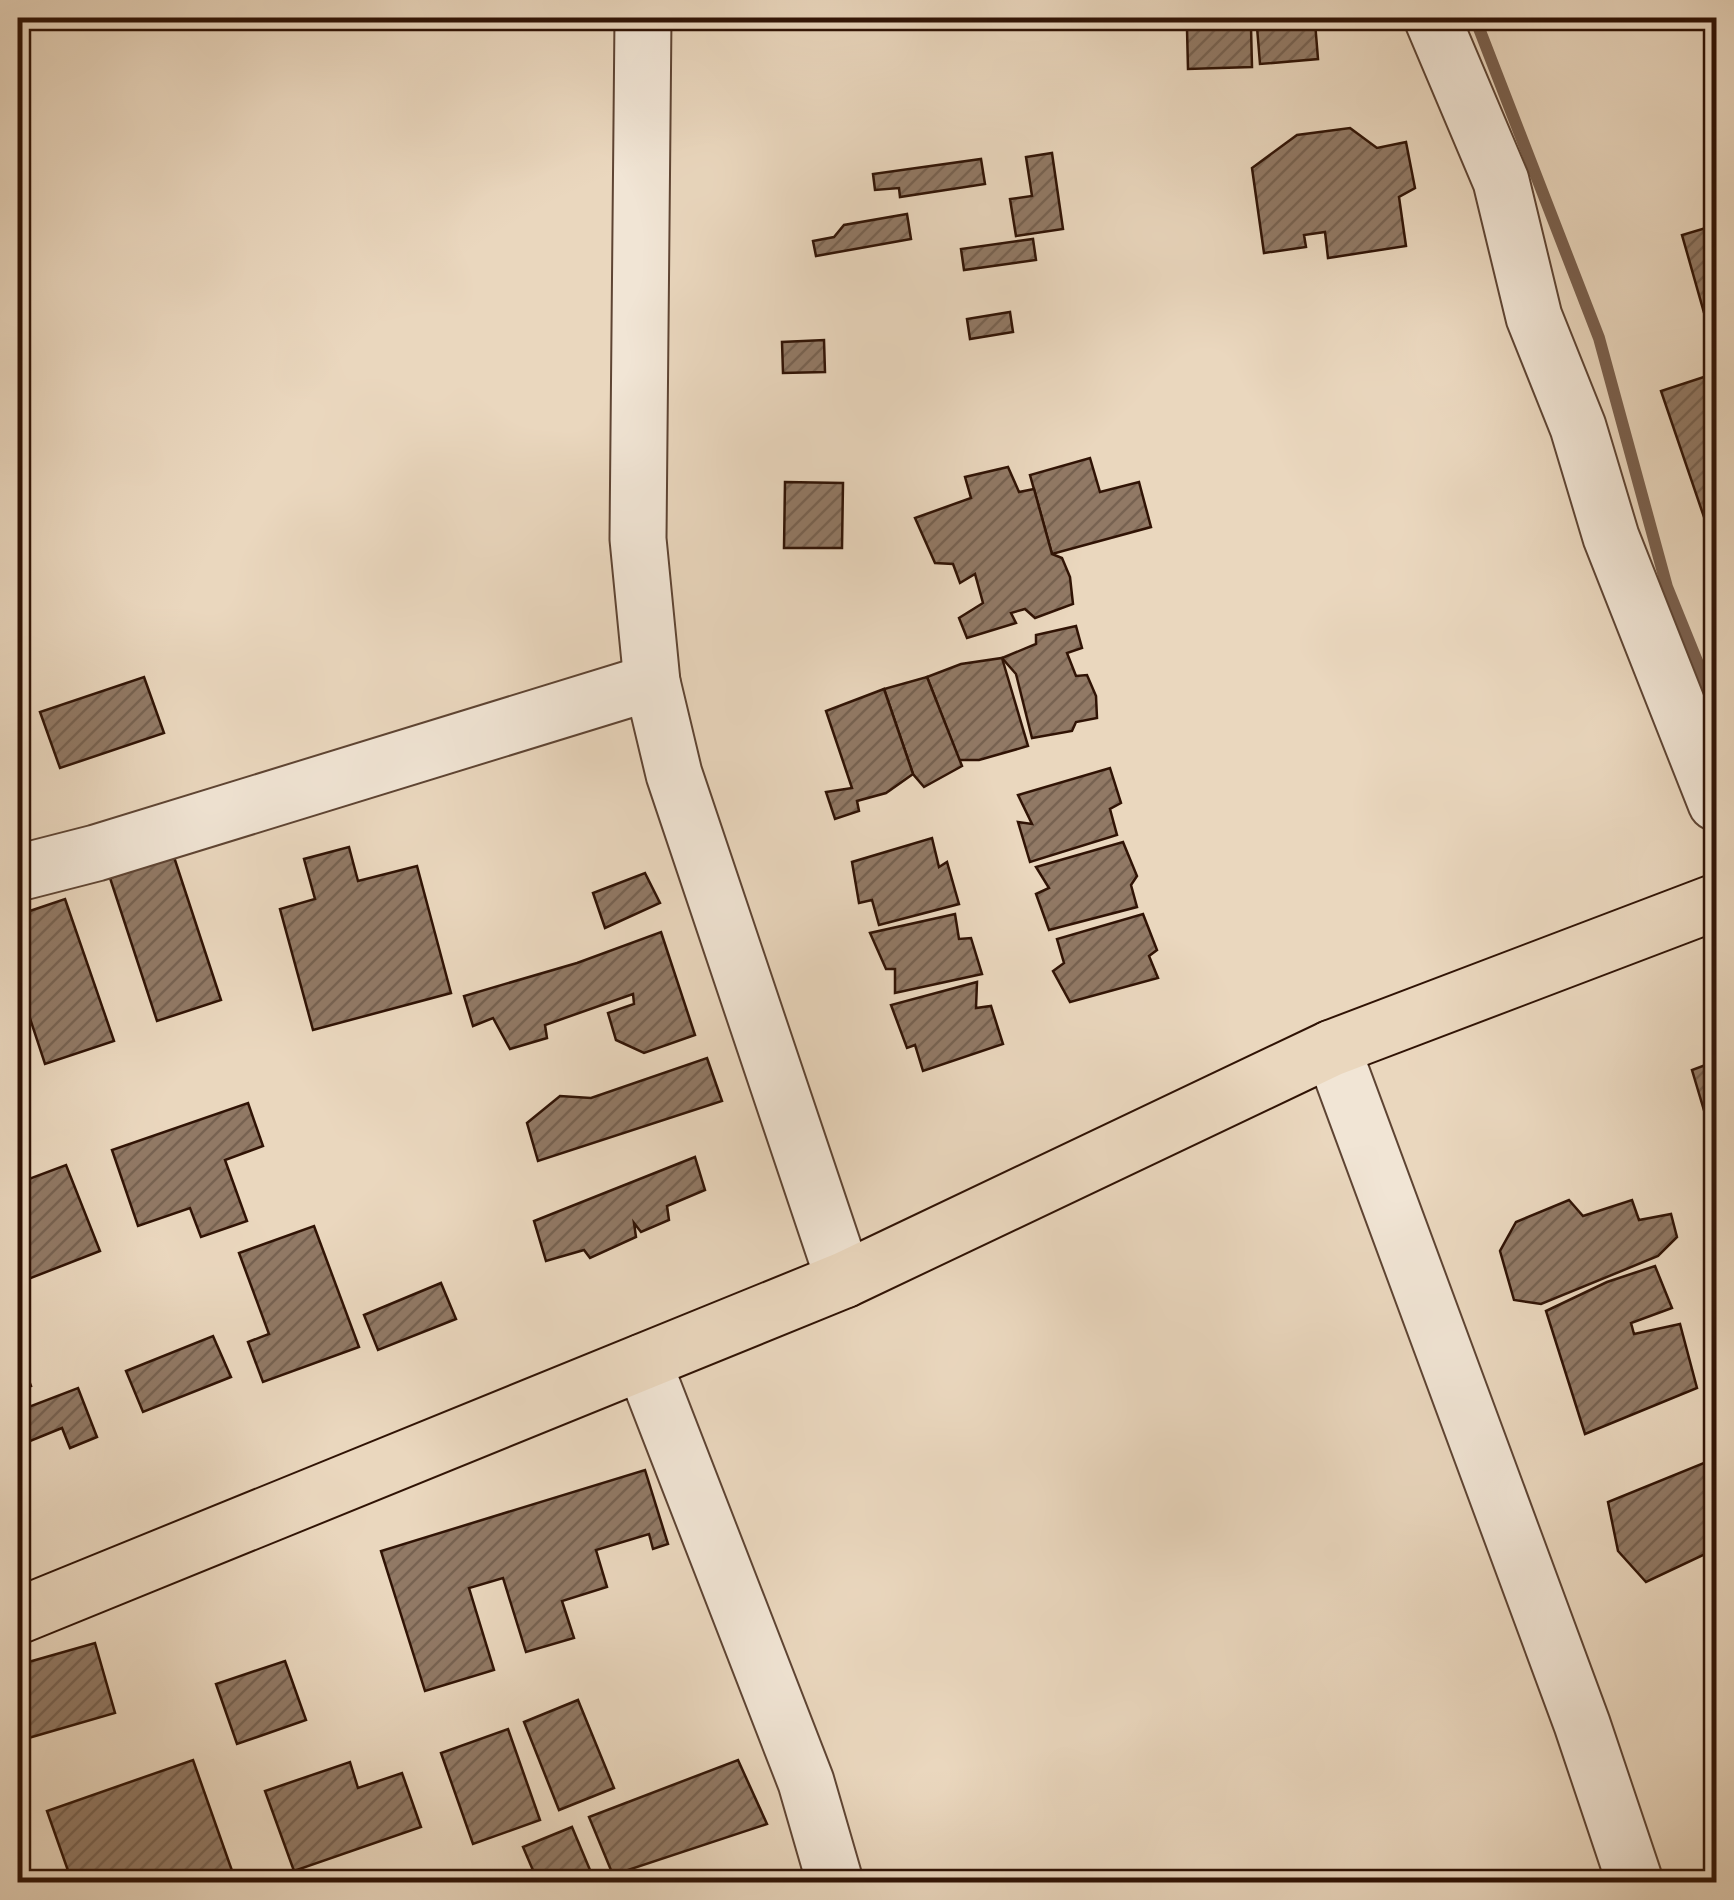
<svg xmlns="http://www.w3.org/2000/svg" width="1734" height="1900" viewBox="0 0 1734 1900" font-family="Alegreya,serif">
  <style>
    .lines { fill: none; stroke-linecap: round; stroke-linejoin: round }
    .stream { stroke: #7a604e; stroke-width: 12 }
    .building { fill: url(#building-hatch); stroke: #301305; stroke-width: 2.5 }
    .minor-casing { stroke: #5e4433; stroke-width: 59 }
    .major-casing { stroke: #301305; stroke-width: 59 }
    .minor { stroke: #f1e5d5; stroke-width: 55 }
    .major { stroke: #ead7be; stroke-width: 55 }
  </style>
  <defs>
    <pattern id="building-hatch" width="6" height="6" patternUnits="userSpaceOnUse" patternTransform="scale(2.5)"><rect width="6" height="6" fill="#917965"/><path d="M-1 1l2-2M0 6l6-6M5 7l2-2" fill="none" stroke="#776251"/></pattern>
  </defs>
  <rect width="100%" height="100%" fill="#ead7be"/>
  <filter id="stains"><feTurbulence type="fractalNoise" baseFrequency=".002" numOctaves="4"/><feColorMatrix values="0 0 0 0 .2 0 0 0 0 .09 0 0 0 0 .02 0 0 0 .5 -.17"/></filter>
  <radialGradient id="worn" r=".72"><stop offset=".6" stop-color="#630" stop-opacity="0"/><stop offset="1" stop-color="#630" stop-opacity=".3"/></radialGradient>
  <g class="lines">
    <path class="stream" d="M 1475,18 L 1599,338 L 1667,587 L 1716,708"/>
  </g>
  <g class="building">
    <path d="M 1315,22 L 1318,59 L 1260,64 L 1257,27 Z"/>
    <path d="M 1251,27 L 1252,67 L 1188,69 L 1187,29 Z"/>
    <path d="M 1350,128 L 1377,148 L 1406,142 L 1415,188 L 1399,197 L 1406,246 L 1328,258 L 1325,232 L 1304,235 L 1306,247 L 1264,253 L 1252,168 L 1297,135 Z"/>
    <path d="M 1052,153 L 1063,229 L 1016,236 L 1010,199 L 1032,196 L 1026,157 Z"/>
    <path d="M 981,159 L 985,184 L 900,197 L 899,188 L 875,190 L 873,174 Z"/>
    <path d="M 907,214 L 911,239 L 816,256 L 813,241 L 834,237 L 844,225 Z"/>
    <path d="M 1716,225 L 1716,348 L 1714,348 L 1682,235 Z"/>
    <path d="M 1033,239 L 1036,260 L 964,270 L 961,249 Z"/>
    <path d="M 1010,312 L 1013,332 L 970,339 L 967,319 Z"/>
    <path d="M 824,340 L 825,372 L 783,373 L 782,342 Z"/>
    <path d="M 1716,373 L 1716,516 L 1705,520 L 1661,391 Z"/>
    <path d="M 1090,458 L 1100,492 L 1139,482 L 1151,527 L 1052,554 L 1030,475 Z"/>
    <path d="M 1008,467 L 1019,492 L 1034,489 L 1052,554 L 1062,558 L 1070,577 L 1073,604 L 1035,618 L 1025,609 L 1011,613 L 1016,623 L 967,638 L 959,618 L 983,603 L 975,574 L 960,583 L 953,564 L 935,563 L 915,518 L 971,498 L 965,477 Z"/>
    <path d="M 785,482 L 843,483 L 842,548 L 784,548 Z"/>
    <path d="M 1076,626 L 1082,648 L 1067,653 L 1076,676 L 1087,675 L 1096,696 L 1097,718 L 1076,722 L 1072,731 L 1032,738 L 1016,674 L 1002,658 L 1036,644 L 1036,635 Z"/>
    <path d="M 1002,658 L 1028,746 L 979,760 L 959,760 L 927,677 L 961,664 Z"/>
    <path d="M 144,677 L 164,733 L 60,768 L 40,712 Z"/>
    <path d="M 927,677 L 962,766 L 924,787 L 913,774 L 884,689 Z"/>
    <path d="M 884,689 L 913,774 L 886,793 L 857,801 L 859,811 L 835,819 L 826,792 L 852,788 L 826,711 Z"/>
    <path d="M 1110,768 L 1121,803 L 1110,809 L 1117,835 L 1030,862 L 1018,822 L 1032,824 L 1018,795 Z"/>
    <path d="M 932,838 L 939,867 L 947,862 L 959,904 L 879,925 L 872,900 L 859,903 L 852,862 Z"/>
    <path d="M 1123,842 L 1137,876 L 1131,885 L 1137,907 L 1049,930 L 1036,894 L 1049,888 L 1036,867 Z"/>
    <path d="M 349,847 L 358,881 L 417,866 L 451,993 L 313,1030 L 280,909 L 315,899 L 304,859 Z"/>
    <path d="M 174,857 L 221,1000 L 157,1021 L 110,878 Z"/>
    <path d="M 645,873 L 660,903 L 605,928 L 593,893 Z"/>
    <path d="M 65,899 L 114,1041 L 45,1064 L 18,982 L 18,915 Z"/>
    <path d="M 955,914 L 959,939 L 971,938 L 982,974 L 895,993 L 895,969 L 886,969 L 870,933 Z"/>
    <path d="M 1143,914 L 1157,950 L 1149,956 L 1158,978 L 1070,1002 L 1053,971 L 1064,963 L 1057,939 Z"/>
    <path d="M 661,932 L 695,1035 L 644,1053 L 616,1040 L 608,1013 L 634,1004 L 633,994 L 545,1025 L 547,1038 L 510,1049 L 493,1018 L 473,1026 L 464,996 L 577,963 Z"/>
    <path d="M 977,982 L 976,1008 L 991,1006 L 1003,1044 L 923,1071 L 915,1045 L 907,1048 L 891,1005 Z"/>
    <path d="M 707,1058 L 722,1101 L 538,1161 L 527,1123 L 560,1096 L 591,1098 Z"/>
    <path d="M 1716,1061 L 1716,1142 L 1714,1144 L 1692,1070 Z"/>
    <path d="M 248,1103 L 263,1146 L 225,1160 L 247,1221 L 201,1237 L 190,1208 L 138,1226 L 112,1150 Z"/>
    <path d="M 695,1157 L 705,1190 L 667,1206 L 669,1220 L 641,1232 L 634,1223 L 636,1237 L 590,1258 L 584,1250 L 546,1261 L 534,1221 Z"/>
    <path d="M 66,1165 L 100,1251 L 18,1283 L 18,1183 Z"/>
    <path d="M 1569,1200 L 1583,1216 L 1632,1200 L 1639,1220 L 1671,1214 L 1677,1237 L 1658,1256 L 1541,1304 L 1514,1300 L 1500,1251 L 1516,1222 Z"/>
    <path d="M 314,1226 L 359,1347 L 263,1382 L 248,1342 L 269,1334 L 239,1253 Z"/>
    <path d="M 1655,1266 L 1672,1308 L 1631,1323 L 1634,1334 L 1680,1324 L 1697,1388 L 1585,1434 L 1546,1311 L 1607,1282 Z"/>
    <path d="M 441,1283 L 456,1319 L 378,1350 L 364,1315 Z"/>
    <path d="M 213,1336 L 231,1377 L 143,1412 L 126,1371 Z"/>
    <path d="M 18,1351 L 31,1386 L 18,1391 Z"/>
    <path d="M 78,1388 L 97,1437 L 70,1448 L 62,1428 L 18,1446 L 18,1411 Z"/>
    <path d="M 1716,1458 L 1716,1549 L 1646,1582 L 1618,1551 L 1608,1502 Z"/>
    <path d="M 645,1470 L 668,1544 L 653,1549 L 649,1534 L 596,1550 L 607,1587 L 562,1601 L 574,1638 L 526,1652 L 503,1578 L 469,1588 L 494,1670 L 425,1691 L 381,1551 Z"/>
    <path d="M 95,1643 L 115,1713 L 18,1741 L 18,1665 Z"/>
    <path d="M 285,1661 L 306,1720 L 237,1744 L 216,1684 Z"/>
    <path d="M 578,1700 L 614,1788 L 559,1810 L 524,1722 Z"/>
    <path d="M 508,1729 L 540,1820 L 473,1844 L 441,1753 Z"/>
    <path d="M 193,1760 L 236,1882 L 72,1882 L 47,1811 Z"/>
    <path d="M 738,1760 L 767,1824 L 613,1875 L 589,1817 Z"/>
    <path d="M 350,1762 L 358,1788 L 402,1773 L 421,1827 L 294,1871 L 265,1791 Z"/>
    <path d="M 572,1827 L 595,1882 L 538,1882 L 523,1847 Z"/>
  </g>
  <g class="lines">
    <g class="minor-casing">
      <g id="minor">
        <path d="M 643,18 L 638,539 L 652,682 L 674,774 L 844,1280"/>
        <path d="M 1432,18 L 1501,181 L 1534,317 L 1578,427 L 1611,537 L 1716,803"/>
        <path d="M 18,873 L 96,853 L 652,682"/>
        <path d="M 1332,1048 L 1582,1724 L 1635,1882"/>
        <path d="M 643,1362 L 806,1782 L 835,1882"/>
      </g>
    </g>
    <g class="major-casing">
      <path id="major" d="M 18,1616 L 844,1280 L 1332,1048 L 1716,902"/>
    </g>
    <use href="#minor" class="minor"/>
    <use href="#major" class="major"/>
  </g>
  <rect width="1734" height="1900" fill="none" stroke="#ead7be" stroke-width="60"/>
  <rect x="20" y="20" width="1694" height="1860" fill="none" stroke="#301305" stroke-width="5"/>
  <rect x="30" y="30" width="1674" height="1840" fill="none" stroke="#301305" stroke-width="2.5"/>
  <rect width="100%" height="100%" filter="url(#stains)"/>
  <rect width="100%" height="100%" fill="url(#worn)"/>
</svg>
